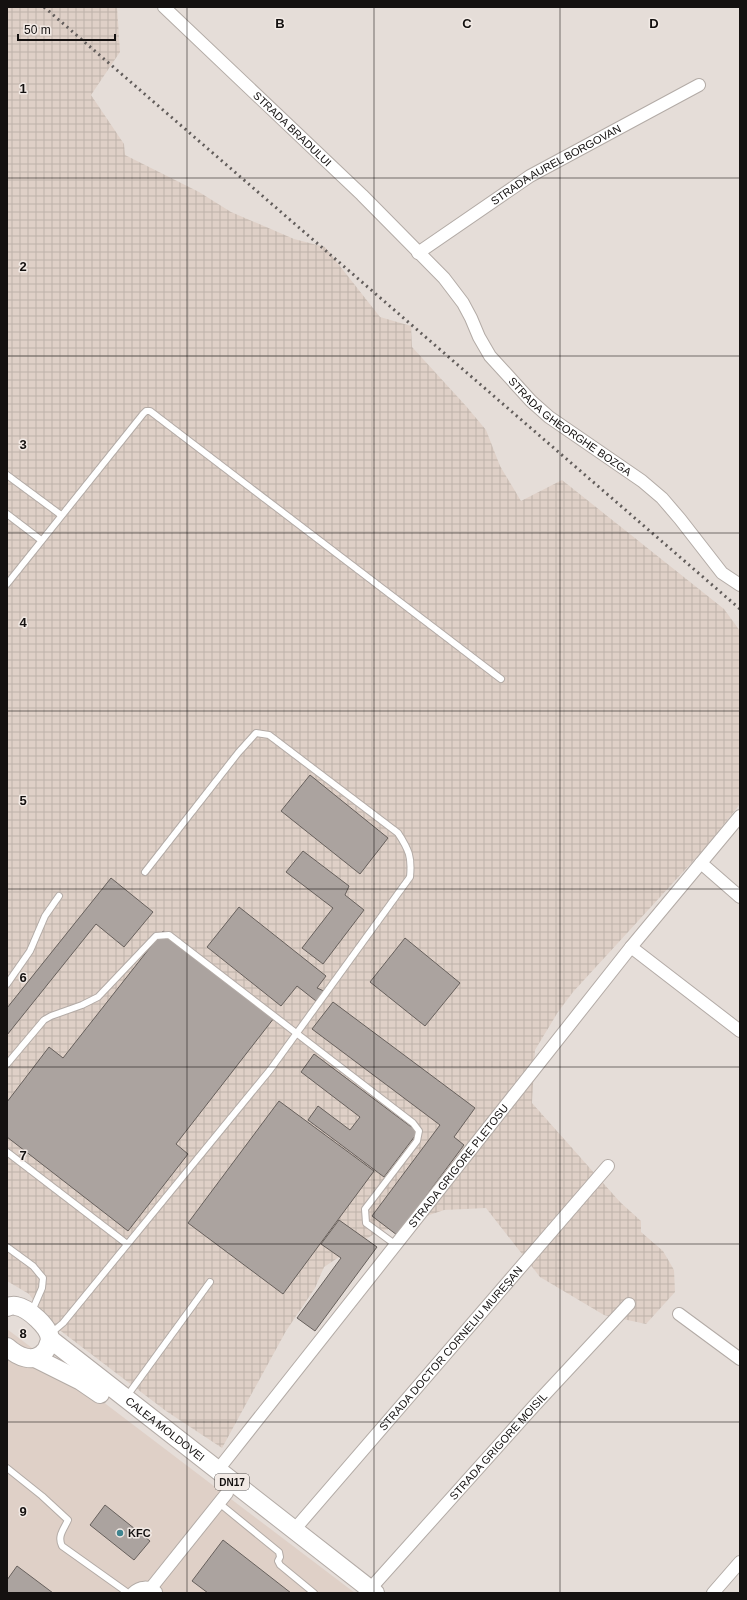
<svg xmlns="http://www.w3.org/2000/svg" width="747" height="1600" viewBox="0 0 747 1600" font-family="Arial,sans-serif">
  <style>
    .built { fill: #dfd0c7 }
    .industrial { fill: url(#industrial-grid) }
    .building { fill: #aba39f; stroke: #67605c }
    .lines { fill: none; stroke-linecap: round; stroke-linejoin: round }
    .service-casing { stroke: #b3aba6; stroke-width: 8 }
    .minor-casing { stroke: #b3aba6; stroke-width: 14 }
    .primary-casing { stroke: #b3aba6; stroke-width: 20 }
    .service { stroke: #fff; stroke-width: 6 }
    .minor { stroke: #fff; stroke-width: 12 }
    .primary { stroke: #fff; stroke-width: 18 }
    .rail { stroke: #625d5b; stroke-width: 3; stroke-dasharray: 2 4; stroke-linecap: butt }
    .grid { fill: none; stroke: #141110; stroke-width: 1; stroke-opacity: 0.55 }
    .poi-dot { fill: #3e848f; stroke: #f2eae5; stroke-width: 1.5 }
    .labels { text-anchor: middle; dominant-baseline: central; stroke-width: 3; stroke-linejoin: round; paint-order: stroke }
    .shield { fill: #f2eae5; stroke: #575250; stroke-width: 1 }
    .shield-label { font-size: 10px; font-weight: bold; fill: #141110 }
    .street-label { font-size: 11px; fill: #141110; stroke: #f2eae5 }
    .poi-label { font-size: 11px; font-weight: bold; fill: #141110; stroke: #f2eae5; text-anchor: start }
    .grid-label { font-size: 13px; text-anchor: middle; font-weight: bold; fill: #141110; stroke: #f2eae5; stroke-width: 3; stroke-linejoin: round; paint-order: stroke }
  </style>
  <defs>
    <pattern id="industrial-grid" width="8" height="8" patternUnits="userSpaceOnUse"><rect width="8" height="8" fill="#dfd0c7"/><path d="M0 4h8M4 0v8" fill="none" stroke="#beb2aa"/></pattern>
  </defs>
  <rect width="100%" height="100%" fill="#e5ddd8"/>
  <path class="built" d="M 7,1329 L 355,1593 L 7,1593 Z"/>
  <path class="industrial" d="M 7,7 L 117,7 L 120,52 L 91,95 L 124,144 L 125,155 L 199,192 L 231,212 L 294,239 L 325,247 L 380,317 L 411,326 L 412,347 L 466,406 L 486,430 L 500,466 L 521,501 L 562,480 L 724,609 L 740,631 L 740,804 L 705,848 L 573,992 L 558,1012 L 535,1050 L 532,1103 L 620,1202 L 641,1221 L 641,1232 L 663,1251 L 674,1270 L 675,1292 L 646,1324 L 604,1315 L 540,1277 L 486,1208 L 444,1210 L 374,1234 L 324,1267 L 315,1288 L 286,1331 L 222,1448 L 166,1411 L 49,1322 L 29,1294 L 7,1281 Z"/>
  <g class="building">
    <path d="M 310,775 L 388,838 L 360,874 L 281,811 Z"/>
    <path d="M 303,851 L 349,886 L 345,895 L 364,910 L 323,964 L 302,948 L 333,908 L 286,872 Z"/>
    <path d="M 111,878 L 153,912 L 124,947 L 96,924 L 7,1035 L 7,1008 Z"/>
    <path d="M 239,907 L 326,976 L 317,988 L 324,991 L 316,1001 L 297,986 L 281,1006 L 207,947 Z"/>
    <path d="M 163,931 L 274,1018 L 176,1144 L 188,1154 L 128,1231 L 7,1137 L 7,1102 L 49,1047 L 63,1058 Z"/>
    <path d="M 405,938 L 460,983 L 425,1026 L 370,982 Z"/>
    <path d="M 333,1002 L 475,1108 L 454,1137 L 464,1145 L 397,1235 L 372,1216 L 440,1125 L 312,1029 Z"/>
    <path d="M 314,1054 L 418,1132 L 384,1177 L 308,1120 L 318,1106 L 350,1130 L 360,1117 L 301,1072 Z"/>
    <path d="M 279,1101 L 374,1171 L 283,1294 L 188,1223 Z"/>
    <path d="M 339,1220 L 377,1247 L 315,1331 L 297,1318 L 341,1258 L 321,1244 Z"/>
    <path d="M 105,1505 L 150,1541 L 134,1560 L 90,1525 Z"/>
    <path d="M 223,1540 L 291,1593 L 208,1593 L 192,1581 Z"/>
    <path d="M 17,1566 L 53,1593 L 7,1593 L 7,1580 Z"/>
  </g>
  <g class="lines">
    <g class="service-casing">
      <g id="service">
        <path d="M 7,475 L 61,515"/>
        <path d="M 7,514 L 41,540"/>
        <path d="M 7,584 L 143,414 L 146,411 L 150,411 L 501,679"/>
        <path d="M 7,984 L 30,951 L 45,916 L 59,896"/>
        <path d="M 7,1064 L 44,1020 L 51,1016 L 82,1005 L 98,997 L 156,936 L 169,935 L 413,1123 L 419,1131 L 417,1141 L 365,1209 L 366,1223 L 396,1245"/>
        <path d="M 7,1152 L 127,1244"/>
        <path d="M 7,1247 L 33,1266 L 43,1278 L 42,1288 L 32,1311"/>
        <path d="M 50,1334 L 63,1323 L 270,1070 L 410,877 C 412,857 409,850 398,833 L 269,735 L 256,733 L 238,753 L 145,872"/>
        <path d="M 127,1396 L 210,1282"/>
        <path d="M 7,1468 L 42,1496 L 68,1520 C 64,1529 57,1536 62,1546 L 128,1593"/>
        <path d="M 219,1503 L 279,1552 L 280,1557 L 278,1561 L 280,1565 L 314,1593"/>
      </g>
    </g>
    <g class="minor-casing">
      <g id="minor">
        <path id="s1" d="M 164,7 L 362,195 L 444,278 L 463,303 L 471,318 L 479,337 L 490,356 L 531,401 L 549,417 L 642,481 L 662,498 L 680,519 L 722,573 L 740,585"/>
        <path id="s2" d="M 418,253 L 530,176 L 699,85"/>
        <path d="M 701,863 L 740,897"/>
        <path d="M 631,947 L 740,1031"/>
        <path d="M 679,1314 L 740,1359"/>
        <path id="s3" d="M 217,1471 L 631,947 L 740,816"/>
        <path id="s4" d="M 294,1530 L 608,1166"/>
        <path d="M 151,1588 L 227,1493"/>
        <path id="s5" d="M 370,1589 L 534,1406 L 629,1304"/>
        <path d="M 133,1593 C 140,1586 149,1586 156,1592"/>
        <path d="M 713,1593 L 740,1562"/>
      </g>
    </g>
    <g class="primary-casing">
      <g id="primary">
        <path d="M 7,1307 C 10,1306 13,1305 16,1306 C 28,1308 50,1327 50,1340 C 49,1343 47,1349 45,1351 C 34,1365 17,1356 7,1347"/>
        <path id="s6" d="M 50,1339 L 375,1593"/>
        <path d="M 35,1358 L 81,1381 L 100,1394"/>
      </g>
    </g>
    <use href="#service" class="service"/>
    <use href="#minor" class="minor"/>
    <use href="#primary" class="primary"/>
    <path class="rail" d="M 44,7 L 740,609"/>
  </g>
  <path class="grid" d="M 187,7 L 187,1593M 374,7 L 374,1593M 560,7 L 560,1593M 7,178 L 740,178M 7,356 L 740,356M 7,533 L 740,533M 7,711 L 740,711M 7,889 L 740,889M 7,1067 L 740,1067M 7,1244 L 740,1244M 7,1422 L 740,1422"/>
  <circle class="poi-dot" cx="120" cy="1533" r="4"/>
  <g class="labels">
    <rect class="shield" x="215" y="1474" width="34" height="16" rx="3"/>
    <g class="shield-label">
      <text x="232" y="1482">DN17</text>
    </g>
    <g class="street-label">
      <text stroke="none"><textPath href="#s1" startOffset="177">STRADA BRADULUI</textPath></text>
      <text stroke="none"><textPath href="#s2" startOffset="164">STRADA AUREL BORGOVAN</textPath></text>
      <text stroke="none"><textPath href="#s1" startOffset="588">STRADA GHEORGHE BOZGA</textPath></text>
      <text stroke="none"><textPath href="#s3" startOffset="389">STRADA GRIGORE PLETOSU</textPath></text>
      <text stroke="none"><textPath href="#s4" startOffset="240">STRADA DOCTOR CORNELIU MUREȘAN</textPath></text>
      <text stroke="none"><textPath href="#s6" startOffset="146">CALEA MOLDOVEI</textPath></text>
      <text stroke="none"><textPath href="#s5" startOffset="192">STRADA GRIGORE MOISIL</textPath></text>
    </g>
    <g class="poi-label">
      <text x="128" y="1533">KFC</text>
    </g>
  </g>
  <g class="grid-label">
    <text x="280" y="28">B</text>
    <text x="467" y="28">C</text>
    <text x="654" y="28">D</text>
    <text x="23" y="93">1</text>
    <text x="23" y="271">2</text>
    <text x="23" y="449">3</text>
    <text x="23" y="627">4</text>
    <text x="23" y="805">5</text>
    <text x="23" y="982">6</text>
    <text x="23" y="1160">7</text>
    <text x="23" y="1338">8</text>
    <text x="23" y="1516">9</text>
  </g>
  <rect width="747" height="1600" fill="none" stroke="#141110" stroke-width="16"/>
  <path d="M18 34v6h97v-6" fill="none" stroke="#141110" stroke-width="2"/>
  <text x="24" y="34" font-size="12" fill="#141110" stroke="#f2eae5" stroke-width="3" paint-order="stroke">50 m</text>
</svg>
